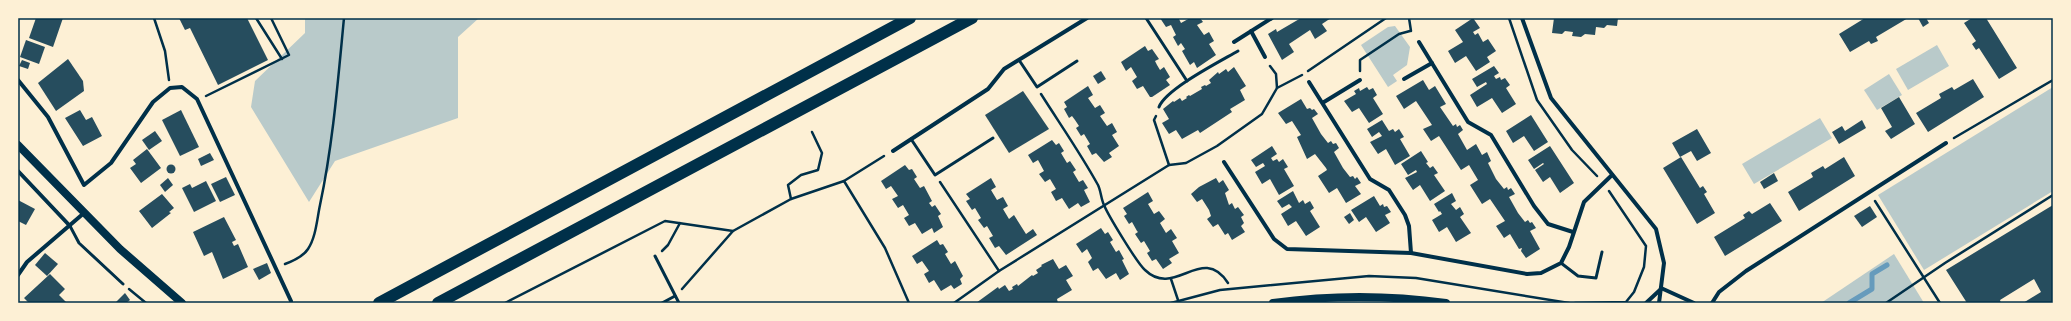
<svg xmlns="http://www.w3.org/2000/svg" width="2071" height="321" viewBox="0 0 2071 321" font-family="Barlow,sans-serif">
  <style>
    .green { fill: #b9caca }
    .lines { fill: none; stroke-linecap: round; stroke-linejoin: round }
    .stream { stroke: #669bbc; stroke-width: 5 }
    .building { fill: #264d5e }
    .path { stroke: #003049; stroke-width: 2.5 }
    .service { stroke: #003049; stroke-width: 3 }
    .minor { stroke: #003049; stroke-width: 4 }
    .secondary { stroke: #003049; stroke-width: 8 }
    .motorway { stroke: #003049; stroke-width: 12 }
    .neatline { fill: none; stroke: #003049; stroke-width: 1.5 }
  </style>
  <rect width="100%" height="100%" fill="#fdf0d5"/>
  <g class="green">
    <path d="M 305,18 L 479,18 L 458,37 L 458,118 L 335,161 L 309,202 L 251,107 L 255,81 L 305,33 Z"/>
    <path d="M 1395,26 L 1410,47 L 1407,65 L 1393,75 L 1397,81 L 1388,87 L 1361,45 L 1388,27 Z"/>
    <path d="M 1937,45 L 1949,66 L 1908,90 L 1896,69 Z"/>
    <path d="M 1889,74 L 1902,95 L 1877,110 L 1864,90 Z"/>
    <path d="M 2053,87 L 2053,191 L 1924,270 L 1878,195 Z"/>
    <path d="M 1820,118 L 1832,138 L 1754,184 L 1742,164 Z"/>
    <path d="M 1894,254 L 1924,303 L 1821,303 Z"/>
  </g>
  <g class="lines">
    <path class="stream" d="M 1849,303 L 1872,289 L 1872,274 L 1887,265"/>
  </g>
  <g class="building">
    <path d="M 36,18 L 63,18 L 53,47 L 29,38 Z"/>
    <path d="M 179,18 L 247,18 L 268,60 L 218,85 L 190,28 L 185,30 Z"/>
    <path d="M 1160,18 L 1181,18 L 1179,19 L 1181,23 L 1190,18 L 1200,18 L 1203,22 L 1197,25 L 1204,35 L 1209,32 L 1214,41 L 1209,44 L 1216,55 L 1197,68 L 1194,62 L 1190,65 L 1182,51 L 1185,49 L 1181,43 L 1178,46 L 1173,37 L 1176,35 L 1171,25 L 1166,27 Z"/>
    <path d="M 1301,18 L 1331,18 L 1322,24 L 1327,31 L 1315,39 L 1310,30 L 1289,44 L 1294,52 L 1282,60 L 1268,34 L 1276,29 L 1277,32 Z"/>
    <path d="M 1473,18 L 1480,28 L 1473,32 L 1475,35 L 1478,33 L 1483,42 L 1488,39 L 1496,51 L 1487,57 L 1490,62 L 1476,71 L 1466,56 L 1455,63 L 1448,51 L 1463,42 L 1455,30 Z"/>
    <path d="M 1554,18 L 1618,18 L 1617,26 L 1607,25 L 1604,28 L 1596,27 L 1595,35 L 1585,34 L 1581,37 L 1572,36 L 1573,32 L 1565,31 L 1562,34 L 1552,33 Z"/>
    <path d="M 1865,18 L 1908,18 L 1876,37 L 1878,41 L 1871,44 L 1869,41 L 1850,52 L 1839,34 Z"/>
    <path d="M 1918,18 L 1926,18 L 1929,23 L 1923,27 Z"/>
    <path d="M 1972,18 L 1986,18 L 2017,68 L 1999,79 L 1979,48 L 1976,50 L 1972,44 L 1976,41 L 1964,23 Z"/>
    <path d="M 26,40 L 45,47 L 39,64 L 20,57 Z"/>
    <path d="M 1145,46 L 1148,51 L 1152,49 L 1159,59 L 1155,61 L 1157,65 L 1160,70 L 1164,67 L 1170,77 L 1166,80 L 1170,85 L 1152,97 L 1150,97 L 1143,86 L 1137,89 L 1132,81 L 1137,77 L 1131,67 L 1126,71 L 1121,62 Z"/>
    <path d="M 68,59 L 83,81 L 84,91 L 56,111 L 38,83 Z"/>
    <path d="M 22,60 L 30,63 L 28,69 L 19,66 Z"/>
    <path d="M 1494,66 L 1499,73 L 1494,76 L 1496,79 L 1500,77 L 1501,80 L 1505,78 L 1510,85 L 1506,88 L 1516,104 L 1502,113 L 1492,98 L 1477,107 L 1470,95 L 1487,84 L 1486,82 L 1477,87 L 1472,79 Z"/>
    <path d="M 1234,67 L 1246,86 L 1240,90 L 1245,100 L 1230,109 L 1232,112 L 1200,133 L 1198,130 L 1182,139 L 1176,130 L 1169,134 L 1162,123 L 1169,119 L 1163,109 L 1173,101 L 1174,102 L 1180,98 L 1182,101 L 1187,98 L 1186,97 L 1189,95 L 1190,96 L 1202,89 L 1201,87 L 1205,85 L 1206,86 L 1211,83 L 1209,80 L 1218,72 L 1219,74 L 1226,69 L 1228,72 Z"/>
    <path d="M 1101,71 L 1106,79 L 1098,84 L 1093,76 Z"/>
    <path d="M 1973,79 L 1984,97 L 1928,132 L 1916,113 L 1941,98 L 1939,94 L 1952,87 L 1954,90 Z"/>
    <path d="M 1423,80 L 1429,90 L 1435,86 L 1446,104 L 1440,107 L 1453,126 L 1456,124 L 1457,127 L 1460,125 L 1463,130 L 1458,134 L 1467,150 L 1476,144 L 1482,155 L 1487,152 L 1491,161 L 1488,163 L 1496,179 L 1504,189 L 1507,187 L 1508,190 L 1511,188 L 1515,194 L 1509,197 L 1518,213 L 1525,222 L 1528,220 L 1530,223 L 1532,222 L 1536,228 L 1530,231 L 1540,249 L 1526,258 L 1521,251 L 1522,248 L 1519,249 L 1510,234 L 1504,238 L 1496,226 L 1505,221 L 1490,199 L 1482,204 L 1470,185 L 1478,180 L 1469,165 L 1461,170 L 1439,136 L 1431,141 L 1423,129 L 1432,125 L 1416,101 L 1404,109 L 1396,96 Z"/>
    <path d="M 1088,86 L 1093,95 L 1088,98 L 1095,108 L 1100,105 L 1105,113 L 1100,116 L 1107,126 L 1112,123 L 1117,132 L 1112,135 L 1119,146 L 1109,153 L 1112,157 L 1104,162 L 1096,153 L 1092,155 L 1087,146 L 1090,144 L 1084,134 L 1081,136 L 1076,128 L 1079,126 L 1075,120 L 1072,116 L 1069,118 L 1064,109 L 1067,107 L 1064,102 Z"/>
    <path d="M 1367,87 L 1369,90 L 1373,88 L 1377,95 L 1373,98 L 1383,114 L 1369,123 L 1359,108 L 1352,112 L 1344,101 L 1356,94 L 1354,91 L 1359,88 L 1360,91 Z"/>
    <path d="M 1023,91 L 1049,129 L 1009,153 L 985,115 Z"/>
    <path d="M 1899,97 L 1915,124 L 1891,139 L 1885,131 L 1892,127 L 1881,108 Z"/>
    <path d="M 1301,99 L 1307,109 L 1310,108 L 1312,110 L 1314,109 L 1318,114 L 1312,118 L 1321,134 L 1328,143 L 1331,141 L 1333,144 L 1336,143 L 1339,148 L 1334,152 L 1343,168 L 1350,177 L 1353,176 L 1355,179 L 1357,177 L 1361,183 L 1355,186 L 1361,194 L 1346,203 L 1337,188 L 1329,193 L 1318,176 L 1327,170 L 1326,168 L 1315,154 L 1307,159 L 1297,137 L 1301,135 L 1292,121 L 1286,124 L 1278,113 Z"/>
    <path d="M 80,110 L 86,120 L 92,117 L 102,136 L 83,146 L 65,118 Z"/>
    <path d="M 181,110 L 199,147 L 180,156 L 162,120 Z"/>
    <path d="M 1531,115 L 1548,142 L 1534,151 L 1524,136 L 1513,143 L 1506,131 Z"/>
    <path d="M 1382,120 L 1389,131 L 1393,129 L 1395,132 L 1399,129 L 1404,137 L 1400,139 L 1410,156 L 1395,165 L 1386,149 L 1378,154 L 1370,142 L 1382,136 L 1379,132 L 1372,137 L 1367,129 Z"/>
    <path d="M 1862,120 L 1866,128 L 1839,144 L 1832,132 L 1842,126 L 1845,131 Z"/>
    <path d="M 1697,129 L 1711,153 L 1697,161 L 1691,151 L 1680,157 L 1672,143 Z"/>
    <path d="M 155,131 L 162,141 L 149,150 L 142,140 Z"/>
    <path d="M 1052,140 L 1056,145 L 1059,143 L 1064,151 L 1061,153 L 1067,163 L 1070,161 L 1076,170 L 1073,172 L 1079,182 L 1083,180 L 1088,188 L 1084,190 L 1090,202 L 1081,207 L 1078,203 L 1069,209 L 1062,198 L 1056,201 L 1051,192 L 1056,189 L 1050,179 L 1045,182 L 1039,174 L 1044,171 L 1038,160 L 1033,163 L 1028,155 Z"/>
    <path d="M 1272,146 L 1277,154 L 1271,158 L 1273,161 L 1277,159 L 1279,162 L 1283,159 L 1288,167 L 1284,169 L 1294,186 L 1279,195 L 1270,179 L 1262,184 L 1255,172 L 1265,166 L 1263,163 L 1256,167 L 1251,160 Z"/>
    <path d="M 1550,146 L 1574,183 L 1560,193 L 1550,177 L 1543,182 L 1535,170 L 1544,164 L 1543,163 L 1534,169 L 1528,160 Z"/>
    <path d="M 147,149 L 161,168 L 141,183 L 130,168 L 136,164 L 133,160 Z"/>
    <path d="M 1421,151 L 1428,162 L 1426,163 L 1430,168 L 1433,166 L 1438,173 L 1434,175 L 1445,191 L 1430,201 L 1420,185 L 1413,190 L 1405,178 L 1417,172 L 1416,170 L 1408,175 L 1401,164 Z"/>
    <path d="M 210,153 L 214,160 L 201,166 L 198,159 Z"/>
    <path d="M 1681,157 L 1700,188 L 1703,186 L 1707,192 L 1704,194 L 1715,213 L 1697,224 L 1663,168 Z"/>
    <path d="M 1844,157 L 1855,176 L 1799,211 L 1788,192 L 1813,177 L 1811,173 L 1823,166 L 1825,169 Z"/>
    <circle cx="171" cy="169" r="4.5"/>
    <path d="M 905,165 L 909,170 L 912,169 L 917,177 L 914,179 L 920,188 L 924,186 L 932,201 L 929,203 L 932,207 L 935,205 L 941,214 L 938,216 L 943,227 L 934,233 L 932,228 L 922,234 L 915,223 L 909,226 L 904,218 L 909,215 L 903,205 L 898,208 L 892,199 L 898,196 L 891,186 L 886,189 L 881,181 Z"/>
    <path d="M 1774,173 L 1778,181 L 1764,189 L 1760,182 Z"/>
    <path d="M 226,177 L 235,195 L 220,202 L 211,184 Z"/>
    <path d="M 168,178 L 173,185 L 165,192 L 160,185 Z"/>
    <path d="M 991,178 L 996,187 L 991,190 L 997,200 L 1003,197 L 1008,206 L 1003,209 L 1009,219 L 1014,215 L 1026,234 L 1033,229 L 1037,235 L 1006,255 L 999,246 L 995,248 L 989,238 L 993,236 L 987,226 L 984,228 L 978,220 L 981,218 L 975,208 L 972,210 L 966,201 L 970,199 L 966,194 Z"/>
    <path d="M 1216,178 L 1219,183 L 1223,180 L 1229,190 L 1225,193 L 1229,205 L 1232,203 L 1235,209 L 1238,207 L 1244,215 L 1241,217 L 1244,223 L 1241,226 L 1245,232 L 1232,240 L 1228,233 L 1225,235 L 1218,224 L 1213,227 L 1207,219 L 1211,216 L 1209,210 L 1202,199 L 1197,202 L 1191,194 L 1199,187 Z"/>
    <path d="M 206,181 L 216,201 L 194,212 L 182,188 L 190,184 L 192,188 Z"/>
    <path d="M 1293,191 L 1299,203 L 1303,200 L 1305,204 L 1310,201 L 1314,208 L 1310,211 L 1320,227 L 1306,236 L 1296,221 L 1288,226 L 1281,214 L 1292,207 L 1289,204 L 1282,208 L 1277,201 Z"/>
    <path d="M 1148,192 L 1153,201 L 1148,204 L 1154,214 L 1159,211 L 1165,219 L 1160,223 L 1166,233 L 1171,229 L 1177,238 L 1172,241 L 1179,253 L 1169,259 L 1172,263 L 1163,269 L 1156,259 L 1152,261 L 1147,253 L 1150,251 L 1144,241 L 1141,243 L 1135,234 L 1138,232 L 1137,231 L 1132,222 L 1129,224 L 1124,216 L 1127,214 L 1123,208 Z"/>
    <path d="M 1452,193 L 1456,201 L 1451,204 L 1456,210 L 1460,207 L 1464,214 L 1460,217 L 1471,233 L 1456,242 L 1447,227 L 1439,232 L 1432,220 L 1442,214 L 1440,211 L 1439,212 L 1434,204 Z"/>
    <path d="M 162,194 L 174,208 L 169,212 L 171,213 L 152,228 L 139,211 Z"/>
    <path d="M 1374,196 L 1380,206 L 1383,204 L 1384,207 L 1387,206 L 1391,212 L 1385,215 L 1390,223 L 1376,232 L 1366,217 L 1359,222 L 1351,210 Z"/>
    <path d="M 18,200 L 35,209 L 26,225 L 18,221 Z"/>
    <path d="M 1770,203 L 1782,221 L 1725,256 L 1714,237 L 1745,218 L 1743,215 L 1749,211 L 1752,214 Z"/>
    <path d="M 2053,205 L 2053,303 L 2023,303 L 2041,292 L 2034,279 L 2000,300 L 2001,303 L 1967,303 L 1946,270 Z"/>
    <path d="M 1870,206 L 1877,217 L 1862,227 L 1854,216 Z"/>
    <path d="M 1350,213 L 1354,220 L 1349,224 L 1344,217 Z"/>
    <path d="M 224,217 L 236,240 L 232,242 L 234,246 L 238,244 L 248,267 L 223,279 L 212,252 L 204,256 L 193,232 Z"/>
    <path d="M 1101,228 L 1105,234 L 1108,232 L 1113,240 L 1110,242 L 1116,252 L 1119,250 L 1124,259 L 1122,260 L 1129,274 L 1120,280 L 1116,273 L 1106,279 L 1098,268 L 1093,271 L 1088,262 L 1092,258 L 1087,249 L 1082,253 L 1076,244 Z"/>
    <path d="M 937,240 L 940,245 L 943,244 L 948,252 L 945,254 L 951,264 L 955,261 L 963,276 L 960,279 L 962,284 L 954,289 L 951,285 L 941,291 L 934,280 L 929,283 L 924,274 L 929,271 L 922,261 L 917,264 L 912,256 Z"/>
    <path d="M 45,253 L 58,264 L 47,276 L 35,265 Z"/>
    <path d="M 1053,259 L 1059,269 L 1066,265 L 1073,276 L 1066,280 L 1072,290 L 1057,299 L 1058,303 L 976,303 L 998,287 L 999,289 L 1005,285 L 1009,291 L 1013,289 L 1012,287 L 1017,284 L 1018,286 L 1032,275 L 1033,276 L 1038,273 L 1036,270 L 1042,266 L 1041,265 Z"/>
    <path d="M 267,263 L 271,273 L 259,280 L 253,269 Z"/>
    <path d="M 50,274 L 65,289 L 59,295 L 67,303 L 29,303 L 24,298 Z"/>
    <path d="M 125,293 L 130,300 L 126,303 L 115,303 Z"/>
  </g>
  <g class="lines">
    <g class="path">
      <path d="M 154,18 L 165,51 L 169,80"/>
      <path d="M 256,18 L 282,59"/>
      <path d="M 1409,18 L 1411,31"/>
      <path d="M 1509,18 L 1537,100 L 1572,150 L 1597,176"/>
      <path d="M 1270,66 L 1276,74 L 1277,88"/>
      <path d="M 1308,71 L 1386,18"/>
      <path d="M 1360,71 L 1360,60 L 1399,34 L 1410,31"/>
      <path d="M 1041,94 C 1060,124 1081,154 1098,185 C 1101,191 1101,199 1104,205 C 1108,215 1137,263 1145,270 C 1175,299 1202,243 1228,283"/>
      <path d="M 206,96 L 289,55 L 271,18"/>
      <path d="M 1156,116 L 1154,120 L 1169,165"/>
      <path d="M 1954,138 L 2053,80"/>
      <path d="M 844,181 L 884,156"/>
      <path d="M 940,182 L 999,271"/>
      <path d="M 791,199 L 788,185 L 801,175 L 818,170 L 822,153 L 812,132"/>
      <path d="M 1875,201 L 1940,303"/>
      <path d="M 662,251 L 668,245 L 680,223"/>
      <path d="M 285,264 C 293,261 303,257 308,249 C 316,237 317,219 320,205 C 333,144 338,80 344,18"/>
      <path d="M 1171,279 L 1178,300"/>
      <path d="M 129,289 L 146,303"/>
      <path d="M 682,289 L 733,231"/>
      <path d="M 505,303 L 665,221 L 733,231 L 791,199 L 844,181 L 885,248 L 909,303"/>
      <path d="M 954,303 L 999,271 L 1169,165 L 1186,163 L 1217,146 L 1262,114 L 1277,88 L 1302,75"/>
      <path d="M 1171,303 L 1220,290 L 1369,276 L 1416,278 L 1569,303"/>
      <path d="M 1575,303 L 1626,302 L 1634,292 L 1644,267 L 1646,246 L 1609,191"/>
      <path d="M 1886,303 L 1945,263 L 2053,195"/>
    </g>
    <g class="service">
      <path d="M 1146,18 L 1187,81"/>
      <path d="M 1019,60 L 1037,87 L 1077,61"/>
      <path d="M 1159,107 C 1166,89 1219,62 1238,51"/>
      <path d="M 911,139 L 935,175 L 993,138"/>
      <path d="M 70,226 L 79,243 L 123,284"/>
      <path d="M 655,256 L 679,303"/>
      <path d="M 1561,263 L 1578,276 L 1596,278 L 1602,252"/>
      <path d="M 662,303 L 675,296"/>
    </g>
    <g class="minor">
      <path d="M 1522,18 L 1551,98 L 1656,229 L 1664,263 L 1659,303"/>
      <path d="M 1251,31 L 1265,57"/>
      <path d="M 1234,42 L 1272,18"/>
      <path d="M 1419,42 L 1468,122 L 1491,135 L 1534,206 L 1548,224 L 1573,232"/>
      <path d="M 1404,79 L 1432,63"/>
      <path d="M 18,80 L 48,117 L 84,185 L 111,163 L 153,102 L 170,88 L 182,87 L 197,99 L 291,301"/>
      <path d="M 1309,82 L 1370,179 L 1389,190 L 1405,215 L 1409,226 L 1411,253"/>
      <path d="M 1324,102 L 1360,80"/>
      <path d="M 893,151 L 988,89 L 1004,69 L 1087,18"/>
      <path d="M 1224,162 L 1274,239 L 1287,249 L 1411,253 L 1527,274 L 1541,273 L 1561,263 L 1569,247 L 1584,202 L 1612,175"/>
      <path d="M 18,171 L 70,226"/>
      <path d="M 18,275 L 27,262 L 84,213"/>
      <path d="M 1661,288 L 1694,303"/>
      <path d="M 1646,303 L 1661,289"/>
      <path d="M 1712,303 L 1719,292 L 1746,271 L 1946,143"/>
    </g>
    <g class="secondary">
      <path d="M 18,145 L 120,249 L 182,303"/>
      <path d="M 1273,303 C 1331,295 1388,295 1446,303"/>
    </g>
    <g class="motorway">
      <path d="M 379,303 L 910,18"/>
      <path d="M 438,303 L 972,18"/>
    </g>
  </g>
  <rect width="2071" height="321" fill="none" stroke="#fdf0d5" stroke-width="38"/>
  <rect x="19" y="19" width="2033" height="283" class="neatline"/>
</svg>
